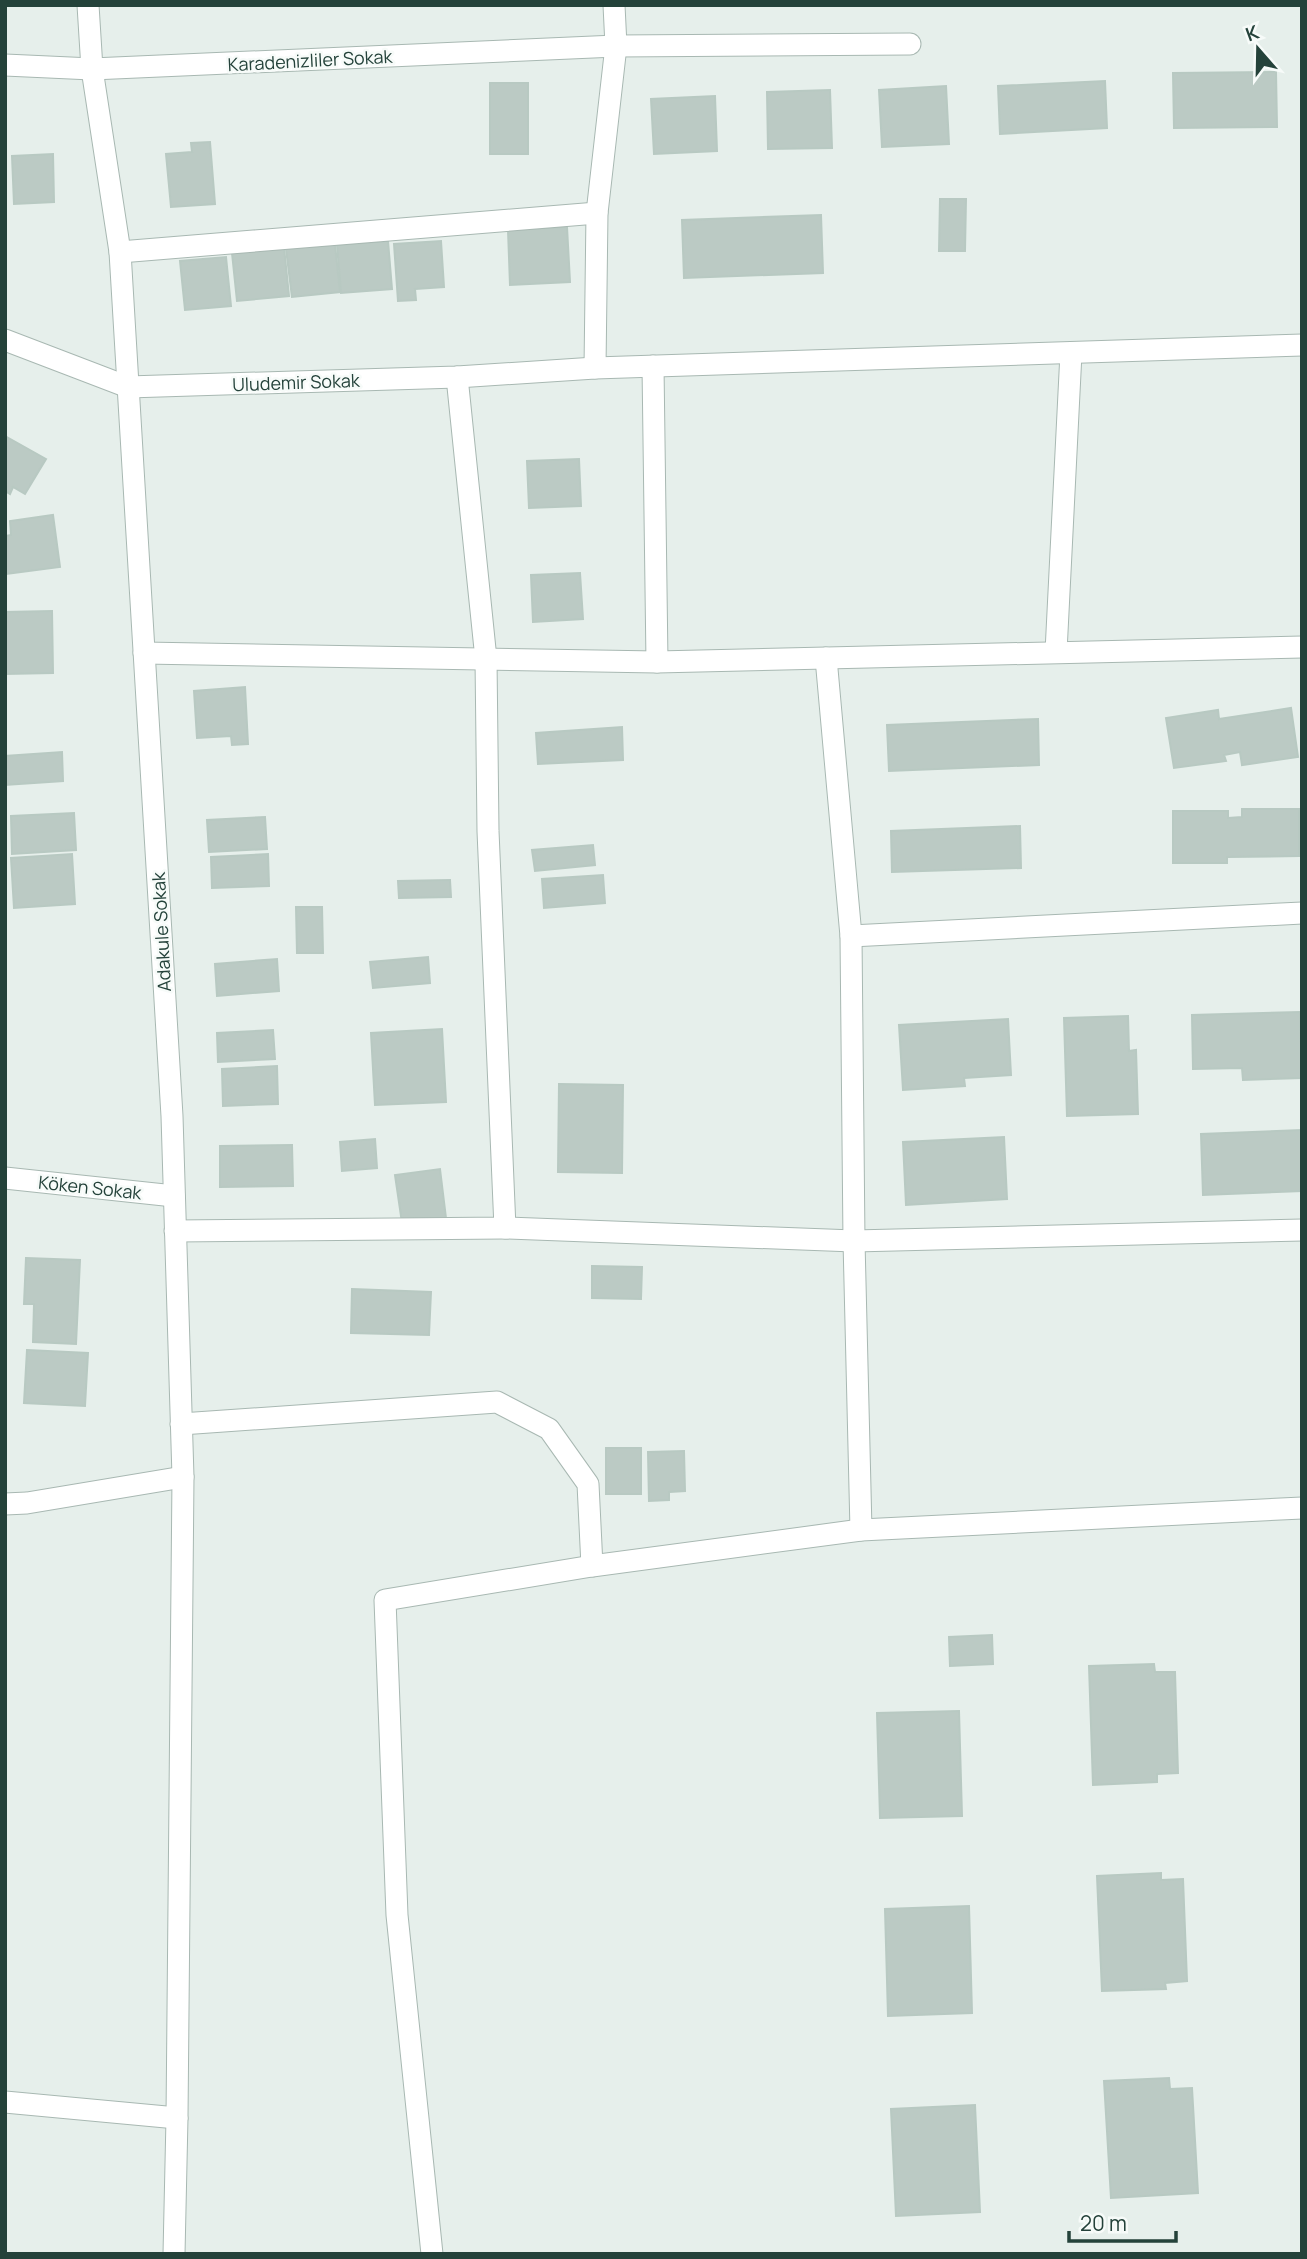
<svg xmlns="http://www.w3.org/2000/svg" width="1307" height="2259" viewBox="0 0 1307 2259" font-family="Manrope,sans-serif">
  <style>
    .building { fill: #bbcac4; stroke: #b8c9c2; stroke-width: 2 }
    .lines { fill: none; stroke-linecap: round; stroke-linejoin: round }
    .minor-casing { stroke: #a8b8b2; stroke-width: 23 }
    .minor { stroke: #fff; stroke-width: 21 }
    .labels { text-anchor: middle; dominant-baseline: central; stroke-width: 5; stroke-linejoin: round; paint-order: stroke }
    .street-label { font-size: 18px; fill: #24423a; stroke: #f7fbf9 }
  </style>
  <rect width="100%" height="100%" fill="#e6efeb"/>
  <g class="building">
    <path d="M 1276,72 L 1277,127 L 1174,128 L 1173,73 Z"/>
    <path d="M 1105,81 L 1107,128 L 1000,134 L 998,86 Z"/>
    <rect x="490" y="83" width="38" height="71"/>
    <path d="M 946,86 L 949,144 L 882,147 L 879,90 Z"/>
    <path d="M 830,90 L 832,148 L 768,149 L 767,92 Z"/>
    <path d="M 715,96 L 717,151 L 654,154 L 651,99 Z"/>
    <path d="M 210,142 L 215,204 L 171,207 L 166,154 L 192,152 L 191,143 Z"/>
    <path d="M 53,154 L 54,202 L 14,204 L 12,156 Z"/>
    <path d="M 940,199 L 966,199 L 965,251 L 939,251 Z"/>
    <path d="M 821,215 L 823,273 L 684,278 L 682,220 Z"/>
    <path d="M 567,227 L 570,282 L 510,285 L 508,230 Z"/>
    <path d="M 388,241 L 392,289 L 341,293 L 337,245 Z"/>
    <path d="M 441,241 L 444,287 L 415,289 L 416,300 L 398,301 L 394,244 Z"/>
    <path d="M 335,244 L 340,292 L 292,297 L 286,249 Z"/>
    <path d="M 284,247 L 289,296 L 237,301 L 232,253 Z"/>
    <path d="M 226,257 L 231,306 L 185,310 L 180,261 Z"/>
    <path d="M 5,436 L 46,459 L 25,494 L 13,487 L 10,494 L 5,491 Z"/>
    <path d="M 579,459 L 581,506 L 529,508 L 527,461 Z"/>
    <path d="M 53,515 L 60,567 L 5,574 L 5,536 L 11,535 L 10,521 Z"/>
    <path d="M 580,573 L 583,619 L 533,622 L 531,575 Z"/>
    <path d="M 52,611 L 53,673 L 5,674 L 5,612 Z"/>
    <path d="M 245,687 L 248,744 L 232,745 L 231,736 L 197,738 L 194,691 Z"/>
    <path d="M 1291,708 L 1298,757 L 1242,765 L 1240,752 L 1224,755 L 1226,761 L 1174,768 L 1166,718 L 1218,710 L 1219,719 Z"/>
    <path d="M 1038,719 L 1039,765 L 889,771 L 887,725 Z"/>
    <path d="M 622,727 L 623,760 L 538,764 L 536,733 Z"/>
    <path d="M 62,752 L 63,781 L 5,785 L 5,756 Z"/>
    <path d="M 1242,809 L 1299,809 L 1299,856 L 1227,857 L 1227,863 L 1173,863 L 1173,811 L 1228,811 L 1228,818 L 1242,817 Z"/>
    <path d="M 74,813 L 76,850 L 12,854 L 11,816 Z"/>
    <path d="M 265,817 L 267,849 L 209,852 L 207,820 Z"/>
    <path d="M 1020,826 L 1021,868 L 892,872 L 891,831 Z"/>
    <path d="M 593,845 L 595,865 L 535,871 L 532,850 Z"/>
    <path d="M 72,854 L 75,904 L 14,908 L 11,858 Z"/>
    <path d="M 268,854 L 269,886 L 212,888 L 211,857 Z"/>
    <path d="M 603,875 L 605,903 L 544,908 L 542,879 Z"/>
    <path d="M 450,880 L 451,897 L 399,898 L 398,881 Z"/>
    <path d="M 296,907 L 322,907 L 323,953 L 297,953 Z"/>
    <path d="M 428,957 L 430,983 L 373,988 L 370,962 Z"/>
    <path d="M 277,959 L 279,991 L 217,996 L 215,964 Z"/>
    <path d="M 1300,1012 L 1302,1078 L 1243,1080 L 1242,1068 L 1193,1069 L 1192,1015 Z"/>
    <path d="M 1128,1016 L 1129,1051 L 1136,1050 L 1138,1114 L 1067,1116 L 1064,1018 Z"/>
    <path d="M 1008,1019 L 1011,1075 L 964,1078 L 965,1086 L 903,1090 L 899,1025 Z"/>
    <path d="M 442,1029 L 446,1102 L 375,1105 L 371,1033 Z"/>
    <path d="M 273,1030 L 275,1059 L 218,1062 L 217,1033 Z"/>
    <path d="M 277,1066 L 278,1104 L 223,1106 L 222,1069 Z"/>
    <path d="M 559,1084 L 623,1085 L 622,1173 L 558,1172 Z"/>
    <path d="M 1302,1130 L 1302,1191 L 1203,1195 L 1201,1134 Z"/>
    <path d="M 1004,1137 L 1007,1199 L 906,1205 L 903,1142 Z"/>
    <path d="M 375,1139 L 377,1168 L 342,1171 L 340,1142 Z"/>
    <path d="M 292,1145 L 293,1186 L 220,1187 L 220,1146 Z"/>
    <path d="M 440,1169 L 446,1218 L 402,1223 L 395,1175 Z"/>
    <path d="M 26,1258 L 80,1260 L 76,1344 L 33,1342 L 34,1304 L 24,1304 Z"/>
    <path d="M 592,1266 L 642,1267 L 641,1299 L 592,1298 Z"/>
    <path d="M 352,1289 L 431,1292 L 429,1335 L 351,1333 Z"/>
    <path d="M 27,1350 L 88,1353 L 85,1406 L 24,1403 Z"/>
    <rect x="606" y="1448" width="35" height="46"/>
    <path d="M 684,1451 L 685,1491 L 669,1492 L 669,1500 L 649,1501 L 648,1452 Z"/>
    <path d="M 992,1635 L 993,1664 L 950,1666 L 949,1637 Z"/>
    <path d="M 1154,1664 L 1155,1672 L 1175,1672 L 1178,1773 L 1157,1774 L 1157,1782 L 1093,1785 L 1089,1666 Z"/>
    <path d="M 959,1711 L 962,1816 L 880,1818 L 877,1713 Z"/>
    <path d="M 1161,1873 L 1161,1880 L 1183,1879 L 1187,1981 L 1165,1983 L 1166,1989 L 1102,1991 L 1097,1876 Z"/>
    <path d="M 969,1906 L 972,2013 L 888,2016 L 885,1909 Z"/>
    <path d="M 1169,2078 L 1170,2089 L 1192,2088 L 1198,2193 L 1111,2198 L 1104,2081 Z"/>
    <path d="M 975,2105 L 980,2212 L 896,2216 L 891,2109 Z"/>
  </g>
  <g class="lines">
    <g class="minor-casing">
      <g id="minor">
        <path d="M 88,5 L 92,69 L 120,252 L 172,1116 L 183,1477 L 177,2118 L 174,2254"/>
        <path d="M 5,65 L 92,69 L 616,46 L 910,44"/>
        <path d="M 120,252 L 597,213"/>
        <path d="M 5,340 L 128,387 L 457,377 L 595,368 L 1302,345"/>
        <path d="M 653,366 L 657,662"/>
        <path d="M 595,368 L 597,213 L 616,46 L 614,5"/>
        <path d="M 1056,652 L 1071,353"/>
        <path d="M 144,653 L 657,662 L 1302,647"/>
        <path d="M 826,658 L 851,936 L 854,1241 L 861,1530"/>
        <path d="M 851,936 L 1302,913"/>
        <path d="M 5,1178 L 174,1196"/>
        <path d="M 505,1228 L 854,1241 L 1302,1230"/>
        <path d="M 175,1231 L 505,1228 L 488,831 L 486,659 L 457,377"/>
        <path d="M 181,1424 L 497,1402 L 549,1429 L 588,1484 L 592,1566"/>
        <path d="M 5,1504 L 27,1503 L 183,1477"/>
        <path d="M 5,2102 L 177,2118"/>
        <path d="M 432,2254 L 397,1915 L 385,1600 L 592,1566 L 861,1530 L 1302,1508"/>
      </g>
    </g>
    <use href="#minor" class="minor"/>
  </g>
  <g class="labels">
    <g class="street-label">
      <text transform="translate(310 60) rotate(-3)">Karadenizliler Sokak</text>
      <text transform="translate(296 382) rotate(-2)">Uludemir Sokak</text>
      <text transform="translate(161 932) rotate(-93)">Adakule Sokak</text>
      <text transform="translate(90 1187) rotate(6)">Köken Sokak</text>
    </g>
  </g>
  <rect width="1307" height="2259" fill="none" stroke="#24423a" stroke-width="14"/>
  <g transform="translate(1258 49) rotate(340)" stroke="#f7fbf9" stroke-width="5" paint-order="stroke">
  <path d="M0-5L12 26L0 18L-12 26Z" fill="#24423a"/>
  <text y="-10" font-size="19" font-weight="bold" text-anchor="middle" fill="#24423a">K</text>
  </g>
  <path d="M1069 2231v10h107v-10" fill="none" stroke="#24423a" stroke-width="3.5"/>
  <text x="1080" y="2231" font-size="21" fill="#24423a" stroke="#f7fbf9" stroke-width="5" paint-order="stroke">20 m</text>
</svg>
